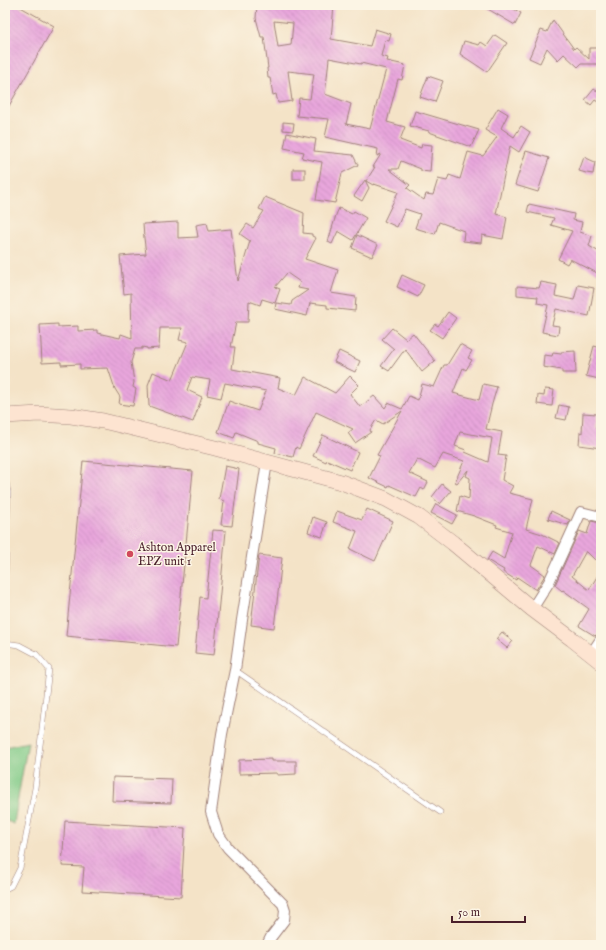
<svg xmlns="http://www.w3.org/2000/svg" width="606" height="950" viewBox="0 0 606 950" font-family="'IM FELL English',serif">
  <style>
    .grass { fill: #80ca87; stroke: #657459 }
    .building { fill: url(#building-back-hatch); fill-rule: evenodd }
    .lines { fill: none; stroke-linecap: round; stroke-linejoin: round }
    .service-casing { stroke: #9f8179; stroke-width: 6 }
    .minor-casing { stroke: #9f8179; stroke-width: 12 }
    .secondary-casing { stroke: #9f8179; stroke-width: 16 }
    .service { stroke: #fff; stroke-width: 5 }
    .minor { stroke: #fff; stroke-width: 10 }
    .secondary { stroke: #fde4d1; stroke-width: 15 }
    .poi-dot { fill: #d1495b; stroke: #fcf5e5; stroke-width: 1.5 }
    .labels { text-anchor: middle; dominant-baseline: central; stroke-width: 3; stroke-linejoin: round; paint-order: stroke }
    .poi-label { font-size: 12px; fill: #4a1f2b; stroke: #fcf5e5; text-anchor: start }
  </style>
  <defs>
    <pattern id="building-back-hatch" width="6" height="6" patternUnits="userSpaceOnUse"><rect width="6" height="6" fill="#e8a6dc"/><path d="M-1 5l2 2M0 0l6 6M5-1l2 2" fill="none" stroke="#c88ebd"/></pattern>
  </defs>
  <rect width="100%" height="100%" fill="#fcf5e5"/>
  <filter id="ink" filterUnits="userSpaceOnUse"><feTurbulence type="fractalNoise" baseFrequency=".025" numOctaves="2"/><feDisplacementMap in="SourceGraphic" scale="8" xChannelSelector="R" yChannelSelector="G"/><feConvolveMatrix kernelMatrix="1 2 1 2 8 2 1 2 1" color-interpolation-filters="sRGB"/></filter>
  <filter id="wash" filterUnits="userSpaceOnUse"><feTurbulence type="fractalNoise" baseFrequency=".012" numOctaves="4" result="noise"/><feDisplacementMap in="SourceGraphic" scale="16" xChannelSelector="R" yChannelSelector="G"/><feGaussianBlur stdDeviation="0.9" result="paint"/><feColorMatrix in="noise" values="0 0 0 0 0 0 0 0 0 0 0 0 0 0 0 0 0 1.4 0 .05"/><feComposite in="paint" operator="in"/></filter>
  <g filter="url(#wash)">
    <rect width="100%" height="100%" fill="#f4e3c7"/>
    <path class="grass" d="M 28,742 L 19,792 L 14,824 L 5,820 L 5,747 Z"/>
    <g id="blocks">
      <g class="building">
        <path d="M 9,5 L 17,5 L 54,26 L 5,113 L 5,12 Z"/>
        <path d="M 257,5 L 334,5 L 331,39 L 370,46 L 375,29 L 391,34 L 389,41 L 385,40 L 381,56 L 388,58 L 387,61 L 405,65 L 402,80 L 398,79 L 387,122 L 405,127 L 400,140 L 421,148 L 422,144 L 432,145 L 430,172 L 421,171 L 421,169 L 401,161 L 398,169 L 389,169 L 410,185 L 407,188 L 424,200 L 426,194 L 433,195 L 438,179 L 447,181 L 449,175 L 460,179 L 468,152 L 483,156 L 497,137 L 485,130 L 498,108 L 508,114 L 501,128 L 514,137 L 521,126 L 530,132 L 519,152 L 510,146 L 496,214 L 507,217 L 503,239 L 482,235 L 481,243 L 463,241 L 464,231 L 439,222 L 435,234 L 415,228 L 420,214 L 405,209 L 397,227 L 384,221 L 398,192 L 374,184 L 373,185 L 366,181 L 375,167 L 373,167 L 381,154 L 377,156 L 378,149 L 325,137 L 329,119 L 297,116 L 299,98 L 310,99 L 314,74 L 288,71 L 292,101 L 278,103 L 276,94 L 273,95 L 270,78 L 268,78 L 267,68 L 268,68 L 264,37 L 261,37 L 256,18 ZM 274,21 L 293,23 L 291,45 L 278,47 ZM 329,58 L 361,64 L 361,63 L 386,69 L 370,129 L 346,124 L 351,104 L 325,94 L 327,78 Z"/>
        <path d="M 481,5 L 507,5 L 521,13 L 515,25 Z"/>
        <path d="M 553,20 L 574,49 L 576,47 L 589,59 L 589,48 L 601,48 L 601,64 L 581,64 L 578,67 L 564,54 L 558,60 L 547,48 L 540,63 L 529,58 L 541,30 L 547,32 Z"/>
        <path d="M 495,35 L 507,43 L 487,72 L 460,54 L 464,41 L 479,45 L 481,42 L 487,46 Z"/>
        <path d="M 428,76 L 443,81 L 435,102 L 420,97 Z"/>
        <path d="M 594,89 L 601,94 L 601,104 L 595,100 L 591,105 L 585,100 Z"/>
        <path d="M 415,111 L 479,130 L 471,147 L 429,132 L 429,131 L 410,126 Z"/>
        <path d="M 283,122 L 294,123 L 293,131 L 283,130 Z"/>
        <path d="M 287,133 L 316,139 L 314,151 L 353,155 L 358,165 L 342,173 L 335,203 L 316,200 L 322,162 L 302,158 L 304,152 L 284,148 Z"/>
        <path d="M 526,151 L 549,158 L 538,192 L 515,185 Z"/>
        <path d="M 584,157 L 595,162 L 593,174 L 586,173 L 579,171 Z"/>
        <rect x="293" y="169" width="12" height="10"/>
        <path d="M 365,180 L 369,188 L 362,201 L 354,196 Z"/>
        <path d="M 265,197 L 304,213 L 303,233 L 312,234 L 312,236 L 316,238 L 305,259 L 338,270 L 331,293 L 356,297 L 355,311 L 327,308 L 327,305 L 310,303 L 307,316 L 275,309 L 276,303 L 291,305 L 292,301 L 308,290 L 298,288 L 300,282 L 287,273 L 275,287 L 280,289 L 275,303 L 262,299 L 260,305 L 249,301 L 248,322 L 236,322 L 231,347 L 235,347 L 232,369 L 280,378 L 278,388 L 296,395 L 305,377 L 335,393 L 350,376 L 359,385 L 350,394 L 360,407 L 374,396 L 385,408 L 388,403 L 402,409 L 409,396 L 418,400 L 422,384 L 434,387 L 444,365 L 447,365 L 460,344 L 472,351 L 468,358 L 472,360 L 466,370 L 463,368 L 453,393 L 479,400 L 483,384 L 497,387 L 492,404 L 486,429 L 502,432 L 498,455 L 506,456 L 502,480 L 513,486 L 509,493 L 533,499 L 526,529 L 542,534 L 560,543 L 555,554 L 538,546 L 531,565 L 545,575 L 536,590 L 517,577 L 516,580 L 503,572 L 504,570 L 487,560 L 492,552 L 504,559 L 512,532 L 496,527 L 497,525 L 474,516 L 457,511 L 460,496 L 469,499 L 470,478 L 466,476 L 468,470 L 457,483 L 455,482 L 464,461 L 443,454 L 435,468 L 417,459 L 409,473 L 428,482 L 424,490 L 421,488 L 416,497 L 389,485 L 388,487 L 369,478 L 380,456 L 377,455 L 402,411 L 383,424 L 376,420 L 370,430 L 371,432 L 355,443 L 348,433 L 353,429 L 316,412 L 299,449 L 296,447 L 293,457 L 275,453 L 276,448 L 258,443 L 258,441 L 236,432 L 234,438 L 218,432 L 229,401 L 240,405 L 258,411 L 266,391 L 225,383 L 221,398 L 207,395 L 210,380 L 192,377 L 187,390 L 202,397 L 193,422 L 149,406 L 148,385 L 153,372 L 172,380 L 188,342 L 179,340 L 182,328 L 160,328 L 159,348 L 147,349 L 147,348 L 142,347 L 142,349 L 135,349 L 131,362 L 134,382 L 133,387 L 136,389 L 133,406 L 119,404 L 120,397 L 115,389 L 108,368 L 80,369 L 80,364 L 61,365 L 61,362 L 42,363 L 40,325 L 58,324 L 58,327 L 78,326 L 78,331 L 97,330 L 97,333 L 120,338 L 121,334 L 132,338 L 131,293 L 124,294 L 120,256 L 146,254 L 144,238 L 143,224 L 178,222 L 178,238 L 198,237 L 196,225 L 207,223 L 209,231 L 231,229 L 238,281 L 250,241 L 240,234 L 247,224 L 253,228 L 264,211 L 259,209 ZM 460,432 L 492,438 L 488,462 L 465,452 L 466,450 L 455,446 Z"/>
        <path d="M 529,204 L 574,214 L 573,220 L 582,222 L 580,232 L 592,236 L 589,246 L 601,253 L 601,275 L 570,259 L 567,264 L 558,259 L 572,231 L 551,225 L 554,218 L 527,212 Z"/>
        <path d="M 339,208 L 352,214 L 354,211 L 366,218 L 353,240 L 338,231 L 332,244 L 328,242 L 336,215 Z"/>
        <path d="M 357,235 L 378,245 L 372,257 L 352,248 Z"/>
        <path d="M 402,275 L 424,285 L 418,297 L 397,287 Z"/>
        <path d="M 541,282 L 557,285 L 555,296 L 574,300 L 578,285 L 594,288 L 589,316 L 556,309 L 552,325 L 559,326 L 558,335 L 542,332 L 548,305 L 537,303 L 538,297 L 517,295 L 517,286 L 539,288 Z"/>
        <path d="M 448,312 L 456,318 L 442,338 L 430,330 L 435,324 L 438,326 Z"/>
        <path d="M 392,328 L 406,339 L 413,333 L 435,361 L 422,372 L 405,349 L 389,371 L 381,366 L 394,349 L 382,339 Z"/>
        <path d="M 594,346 L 601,348 L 601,367 L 599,379 L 586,376 Z"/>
        <path d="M 339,351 L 360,361 L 355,372 L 334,362 Z"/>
        <path d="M 575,351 L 576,373 L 562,373 L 562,370 L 543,367 L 544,355 L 552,356 L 553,353 L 561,354 L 561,352 Z"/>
        <path d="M 545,389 L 554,390 L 552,406 L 537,404 L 538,395 L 544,396 Z"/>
        <path d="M 559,405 L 569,407 L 566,420 L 556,418 Z"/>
        <path d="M 583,413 L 597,414 L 596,429 L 601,430 L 601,448 L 579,445 L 580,432 L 582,433 Z"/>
        <path d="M 323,435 L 358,452 L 350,470 L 327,460 L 326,462 L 313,456 Z"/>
        <path d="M 83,461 L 193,471 L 176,647 L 66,636 Z"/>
        <path d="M 225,466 L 239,469 L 232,526 L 221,525 L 224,501 L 219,499 Z"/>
        <path d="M 442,484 L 451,491 L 440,504 L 432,497 Z"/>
        <path d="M 436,504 L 457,515 L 452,524 L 431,513 Z"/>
        <path d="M 367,509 L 393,521 L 375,561 L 350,549 L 357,531 L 333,522 L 337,511 L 362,520 Z"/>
        <path d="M 551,511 L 570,520 L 568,525 L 548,519 Z"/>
        <path d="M 313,517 L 327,522 L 322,537 L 308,532 Z"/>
        <path d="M 591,521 L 601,523 L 601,566 L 586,551 L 572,576 L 589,590 L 601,570 L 601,630 L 599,633 L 595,636 L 579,626 L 589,609 L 563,590 L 562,591 L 555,585 L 579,531 L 587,534 Z"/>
        <path d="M 213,530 L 226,531 L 214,655 L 195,653 L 200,597 L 206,598 Z"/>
        <path d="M 259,555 L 282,558 L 274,628 L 251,625 Z"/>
        <path d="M 502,632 L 513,641 L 507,648 L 496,639 Z"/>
        <path d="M 272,759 L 272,761 L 296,761 L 296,774 L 277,775 L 277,773 L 239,774 L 239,760 Z"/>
        <path d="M 113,777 L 172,779 L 171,803 L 112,801 Z"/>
        <path d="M 65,821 L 185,828 L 181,897 L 82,891 L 84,867 L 62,866 Z"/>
      </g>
    </g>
  </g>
  <g filter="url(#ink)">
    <use href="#blocks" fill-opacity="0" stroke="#9f8179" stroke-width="1"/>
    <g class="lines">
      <g class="service-casing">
        <g id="service">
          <path d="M 5,478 L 8,492 L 5,575"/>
          <path d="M 5,643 L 19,645 L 36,654 L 49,669 L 35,788 L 20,868 L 11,886 L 5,889"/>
          <path d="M 235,670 L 440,812"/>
        </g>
      </g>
      <g class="minor-casing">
        <g id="minor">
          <path d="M 532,609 L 549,582 L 581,512 L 601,517"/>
          <path d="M 591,654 L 601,639"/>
          <path d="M 267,945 L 271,937 L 284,920 L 285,910 L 283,904 L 228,848 L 218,834 L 211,812 L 222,734 L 235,670 L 242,620 L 267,462"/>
        </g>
      </g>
      <g class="secondary-casing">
        <path id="secondary" d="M 5,416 L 39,414 L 71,416 L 103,421 L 215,448 L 341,482 L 386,499 L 419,517 L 453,543 L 532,609 L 572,639 L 601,662"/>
      </g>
      <use href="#service" class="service"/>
      <use href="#minor" class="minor"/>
      <use href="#secondary" class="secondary"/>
    </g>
  </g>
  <circle class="poi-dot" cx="130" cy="554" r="4"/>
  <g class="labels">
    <g class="poi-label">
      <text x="138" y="547">Ashton Apparel<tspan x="138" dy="14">EPZ unit 1</tspan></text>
    </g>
  </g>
  <rect width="606" height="950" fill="none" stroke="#fcf5e5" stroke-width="20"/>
  <path d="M452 916v6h73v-6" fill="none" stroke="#4a1f2b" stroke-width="2"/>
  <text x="458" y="916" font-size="12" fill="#4a1f2b" stroke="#fcf5e5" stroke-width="3" paint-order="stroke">50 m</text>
</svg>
